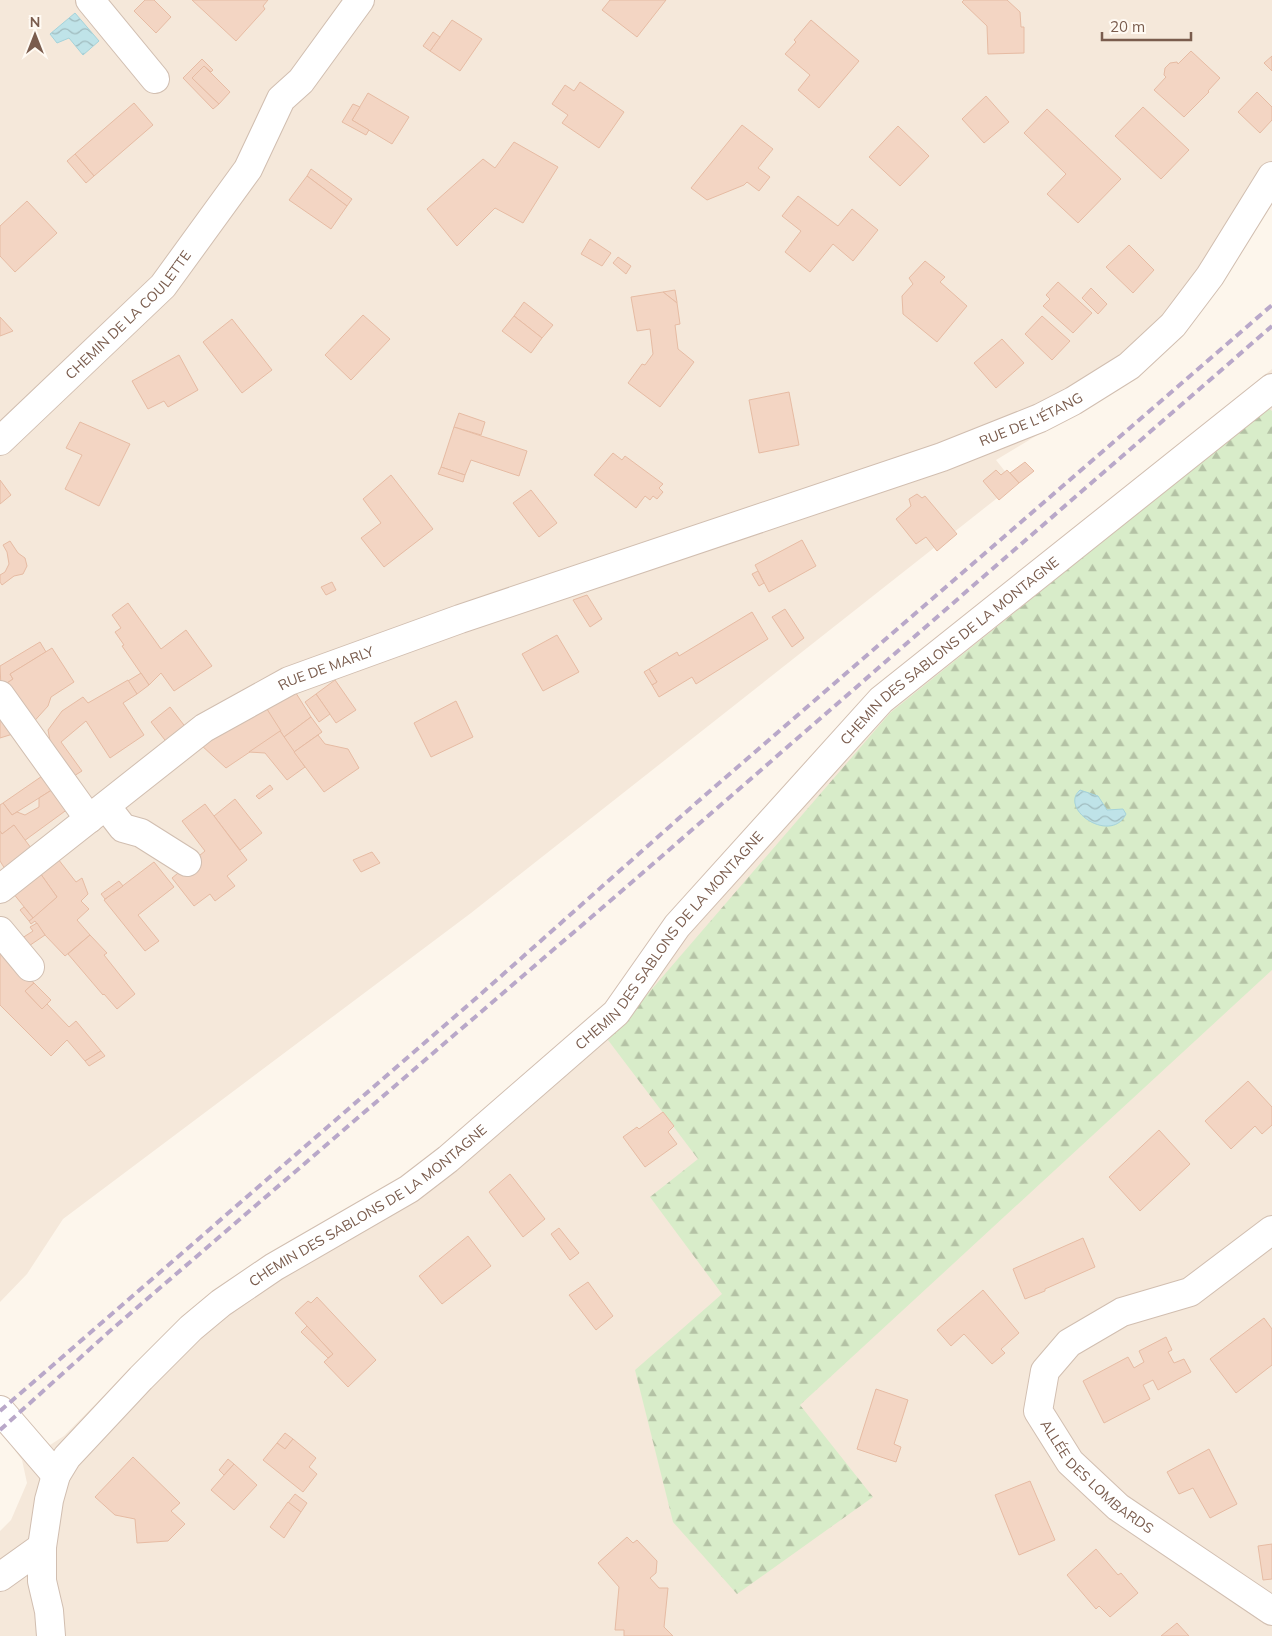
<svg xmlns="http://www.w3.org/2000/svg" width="1272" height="1636" viewBox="0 0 1272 1636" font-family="Mulish,sans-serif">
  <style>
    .residential { fill: #f5e8da }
    .forest { fill: url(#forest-firs) }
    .water { fill: url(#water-waves); stroke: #a5d3da }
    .building { fill: #f3d5c3; stroke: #e6bba3 }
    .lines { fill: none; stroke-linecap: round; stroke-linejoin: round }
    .minor-casing { stroke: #d1beb0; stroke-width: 30 }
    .minor { stroke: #fff; stroke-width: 28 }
    .rail { stroke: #b9a8c9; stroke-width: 4; stroke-dasharray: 8 5; stroke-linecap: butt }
    .labels { text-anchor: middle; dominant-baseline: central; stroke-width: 4.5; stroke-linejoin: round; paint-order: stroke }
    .street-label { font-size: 14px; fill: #7a5c4d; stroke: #fffaf3 }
  </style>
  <defs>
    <pattern id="forest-firs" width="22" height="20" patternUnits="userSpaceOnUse" patternTransform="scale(1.25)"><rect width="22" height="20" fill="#d8ecc9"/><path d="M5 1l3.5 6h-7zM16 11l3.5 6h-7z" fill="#b4c2a5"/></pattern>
    <pattern id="water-waves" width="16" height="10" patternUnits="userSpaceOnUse" patternTransform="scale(1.25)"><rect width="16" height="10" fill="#bfe3e8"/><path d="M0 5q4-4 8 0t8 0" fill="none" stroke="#a0bbbe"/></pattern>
  </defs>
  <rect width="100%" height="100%" fill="#fdf6ec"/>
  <g class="residential">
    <path d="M 0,0 L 1272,0 L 1272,203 L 1170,341 L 1087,405 L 996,460 L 1015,484 L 471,913 L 63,1219 L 27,1274 L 0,1302 Z"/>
    <path d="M 1272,369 L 1272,1636 L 0,1636 L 0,1531 L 11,1520 L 27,1483 L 22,1460 L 11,1445 L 31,1426 L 50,1445 L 64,1436 L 147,1352 L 226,1290 L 429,1168 L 555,1055 L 617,992 L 865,704 Z"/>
  </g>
  <path class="forest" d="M 1268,408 L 1272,411 L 1272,970 L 800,1405 L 873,1497 L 737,1594 L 673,1522 L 635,1370 L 722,1294 L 650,1197 L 698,1159 L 608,1040 L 890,713 Z"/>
  <g class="water">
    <path d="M 75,13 L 99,41 L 83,55 L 69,38 L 57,43 L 50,34 Z"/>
    <path d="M 1080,790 L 1098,796 L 1107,810 L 1123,809 L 1126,814 C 1111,845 1058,809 1080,790 Z"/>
  </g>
  <g class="building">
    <path d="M 145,0 L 154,0 L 171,17 L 156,33 L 134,11 Z"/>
    <path d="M 192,0 L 268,0 L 263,6 L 265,9 L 236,41 Z"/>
    <path d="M 610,0 L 666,0 L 637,37 L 602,10 Z"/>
    <path d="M 964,0 L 1007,0 L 1020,12 L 1021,27 L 1024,27 L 1024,53 L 988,54 L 987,26 L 962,2 Z"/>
    <path d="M 452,20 L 482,39 L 460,71 L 430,51 Z"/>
    <path d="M 811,20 L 859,61 L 819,108 L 798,90 L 810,75 L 785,54 L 796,42 L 794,40 Z"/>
    <path d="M 433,32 L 440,37 L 430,51 L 423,46 Z"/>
    <path d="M 1191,51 L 1220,78 L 1208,91 L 1209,92 L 1184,117 L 1154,90 L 1166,77 L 1164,75 L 1165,68 L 1170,63 L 1177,62 L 1178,64 Z"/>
    <path d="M 1272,56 L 1272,71 L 1264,63 Z"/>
    <path d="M 202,59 L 213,70 L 211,72 L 204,66 L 192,78 L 219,104 L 213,109 L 183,78 Z"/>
    <path d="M 204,66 L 230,92 L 219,104 L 192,78 Z"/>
    <path d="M 580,82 L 624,112 L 599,148 L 562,123 L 568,115 L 552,104 L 565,85 L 574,91 Z"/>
    <path d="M 1257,92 L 1272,107 L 1272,120 L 1260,133 L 1238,112 Z"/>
    <path d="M 368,93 L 409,117 L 392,144 L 352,120 Z"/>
    <path d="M 986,96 L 1009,122 L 984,143 L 962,119 Z"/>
    <path d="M 134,103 L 153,125 L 94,176 L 75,154 Z"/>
    <path d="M 353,104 L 360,107 L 352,120 L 369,130 L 366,135 L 342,122 Z"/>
    <path d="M 1143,107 L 1189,150 L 1161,179 L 1115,136 Z"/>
    <path d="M 1047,109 L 1121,179 L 1078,223 L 1047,194 L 1066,174 L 1024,133 Z"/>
    <path d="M 742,125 L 773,149 L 758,168 L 770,177 L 759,191 L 747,182 L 744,185 L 707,200 L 691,188 Z"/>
    <path d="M 898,126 L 929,156 L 900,186 L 869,157 Z"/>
    <path d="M 514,142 L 558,167 L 523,223 L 495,208 L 457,246 L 427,209 L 483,159 L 495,168 Z"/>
    <path d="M 75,154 L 94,176 L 86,183 L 67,161 Z"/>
    <path d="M 311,169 L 352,199 L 347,206 L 307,176 Z"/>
    <path d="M 307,176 L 347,206 L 331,229 L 289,200 Z"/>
    <path d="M 798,196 L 838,226 L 852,209 L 878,230 L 853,261 L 833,244 L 810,272 L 785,252 L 801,231 L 782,216 Z"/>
    <path d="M 27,201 L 57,233 L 15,272 L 0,256 L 0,226 Z"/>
    <path d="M 590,239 L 611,253 L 602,266 L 581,254 Z"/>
    <path d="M 1129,245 L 1154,270 L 1133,293 L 1106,267 Z"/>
    <path d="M 618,257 L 631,266 L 626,274 L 613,263 Z"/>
    <path d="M 925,261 L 945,277 L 940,282 L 967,306 L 937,342 L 903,314 L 902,296 L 913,284 L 909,278 Z"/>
    <path d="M 1058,282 L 1092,313 L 1073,333 L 1043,306 L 1050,299 L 1046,295 Z"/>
    <path d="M 1091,288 L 1107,304 L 1098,314 L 1082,298 Z"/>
    <path d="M 675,290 L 677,302 L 677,303 L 663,292 Z"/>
    <path d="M 663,292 L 677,303 L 680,324 L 675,325 L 678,349 L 694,362 L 660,407 L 628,383 L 642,364 L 645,365 L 653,354 L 650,329 L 637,331 L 631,297 Z"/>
    <path d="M 524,302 L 553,325 L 542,338 L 514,316 Z"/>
    <path d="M 363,315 L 390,339 L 351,380 L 325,355 Z"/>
    <path d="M 514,316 L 542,338 L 531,353 L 502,331 Z"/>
    <path d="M 1042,316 L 1070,341 L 1052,360 L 1025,334 Z"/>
    <path d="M 0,317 L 13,331 L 0,336 Z"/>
    <path d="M 232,319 L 272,370 L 242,393 L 203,342 Z"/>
    <path d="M 1002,339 L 1024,363 L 996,388 L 974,363 Z"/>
    <path d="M 179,355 L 198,390 L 168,407 L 164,401 L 148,409 L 132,381 Z"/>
    <path d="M 789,392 L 799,445 L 759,453 L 749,400 Z"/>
    <path d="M 459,413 L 485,422 L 481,435 L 454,427 Z"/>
    <path d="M 80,422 L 130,444 L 99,506 L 65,489 L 82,455 L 66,448 Z"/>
    <path d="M 454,427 L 527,451 L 519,476 L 471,460 L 465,475 L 441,467 Z"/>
    <path d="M 613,453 L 622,460 L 625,456 L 663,484 L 659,488 L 663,492 L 657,499 L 653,496 L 650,500 L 645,496 L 636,508 L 594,475 Z"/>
    <path d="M 1025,462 L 1034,471 L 1019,483 L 1010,473 Z"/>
    <path d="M 441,467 L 465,475 L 463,482 L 438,474 Z"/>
    <path d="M 996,470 L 1001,475 L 1007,470 L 1019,483 L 999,500 L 983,481 Z"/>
    <path d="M 391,475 L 433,529 L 384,567 L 361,538 L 381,523 L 363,499 Z"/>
    <path d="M 0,480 L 11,495 L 0,504 Z"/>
    <path d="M 531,490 L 557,523 L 539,537 L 513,503 Z"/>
    <path d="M 917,494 L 922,498 L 925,496 L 957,534 L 937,551 L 926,537 L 916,544 L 896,519 L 911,506 L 909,499 Z"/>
    <path d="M 802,540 L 816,566 L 769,592 L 755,565 Z"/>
    <path d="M 10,541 L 18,553 L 25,558 L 27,566 L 23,574 L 14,576 L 2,585 L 0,582 L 0,575 L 5,572 L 9,564 L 7,552 L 3,545 Z"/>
    <path d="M 758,571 L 764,583 L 759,586 L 752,574 Z"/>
    <path d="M 332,582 L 336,590 L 326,595 L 321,587 Z"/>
    <path d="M 587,595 L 602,619 L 590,627 L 573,600 Z"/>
    <path d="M 128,603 L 161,649 L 186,630 L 212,666 L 174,691 L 161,673 L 149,685 L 122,646 L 124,645 L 115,632 L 121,628 L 112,615 Z"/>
    <path d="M 785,609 L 804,638 L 792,647 L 772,617 Z"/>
    <path d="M 752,612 L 768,639 L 696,684 L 692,677 L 659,697 L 652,685 L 657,682 L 649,669 L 677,652 L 679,656 Z"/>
    <path d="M 557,635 L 579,672 L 543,691 L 522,654 Z"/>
    <path d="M 40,642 L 46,652 L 10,674 L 13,679 L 1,687 L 0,666 Z"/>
    <path d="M 52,648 L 74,682 L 51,697 L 48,706 L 29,727 L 1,687 L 13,679 L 10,674 Z"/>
    <path d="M 649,669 L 657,682 L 652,685 L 644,672 Z"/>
    <path d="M 141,673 L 149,685 L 137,694 L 128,681 Z"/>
    <path d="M 128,680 L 137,694 L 123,703 L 144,735 L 110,758 L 86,721 L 61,742 L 82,771 L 69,779 L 53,757 L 48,730 L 62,711 L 83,697 L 88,703 Z"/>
    <path d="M 335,680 L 356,710 L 336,723 L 316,694 Z"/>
    <path d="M 294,690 L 311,717 L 284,737 L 263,703 Z"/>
    <path d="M 316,694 L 330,714 L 319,722 L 305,702 Z"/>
    <path d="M 456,701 L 473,737 L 431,757 L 414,723 Z"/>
    <path d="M 263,703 L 281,731 L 226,768 L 201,745 Z"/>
    <path d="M 0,704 L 16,733 L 0,738 Z"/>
    <path d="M 170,707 L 187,729 L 168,744 L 151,722 Z"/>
    <path d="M 311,717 L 322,732 L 294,752 L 284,737 Z"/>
    <path d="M 280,731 L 305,767 L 287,780 L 265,753 L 249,752 Z"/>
    <path d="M 318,735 L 325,744 L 348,749 L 359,768 L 324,792 L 294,752 Z"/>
    <path d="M 48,772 L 58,786 L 12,815 L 3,803 Z"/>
    <path d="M 270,785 L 273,789 L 259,799 L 256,796 Z"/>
    <path d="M 58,786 L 72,806 L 24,841 L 14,825 L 2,834 L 0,831 L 0,805 L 3,803 L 12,815 L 17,812 L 25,815 L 39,807 L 39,798 Z"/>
    <path d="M 235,799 L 262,833 L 240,850 L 214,816 Z"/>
    <path d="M 205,804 L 247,860 L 227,876 L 235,886 L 215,901 L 210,894 L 194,906 L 172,878 L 205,851 L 182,821 Z"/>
    <path d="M 14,825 L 31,848 L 5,869 L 0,861 L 0,831 L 2,834 Z"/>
    <path d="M 372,852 L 380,863 L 361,872 L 353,860 Z"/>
    <path d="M 58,859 L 76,882 L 82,878 L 88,894 L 81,901 L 89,909 L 77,920 L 90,935 L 65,956 L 45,935 L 35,921 L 31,924 L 29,921 L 57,897 L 40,873 Z"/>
    <path d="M 154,862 L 174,887 L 138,915 L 159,941 L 145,951 L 104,900 Z"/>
    <path d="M 40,873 L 57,897 L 33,918 L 13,893 Z"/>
    <path d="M 119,881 L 123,886 L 105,899 L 101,894 Z"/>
    <path d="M 24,907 L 33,918 L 29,921 L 20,910 Z"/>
    <path d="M 37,923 L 45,935 L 23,950 L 16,942 L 33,931 L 30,927 Z"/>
    <path d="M 90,935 L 107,953 L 104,955 L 135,994 L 117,1009 L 104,994 L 103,995 L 68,954 Z"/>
    <path d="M 0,939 L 24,975 L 34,983 L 25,991 L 42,1009 L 47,1004 L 69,1027 L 76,1021 L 101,1051 L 85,1061 L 67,1040 L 51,1056 L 0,1005 Z"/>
    <path d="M 34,983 L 51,1000 L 42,1009 L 25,991 Z"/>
    <path d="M 101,1051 L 105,1056 L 89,1066 L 85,1061 Z"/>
    <path d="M 1248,1081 L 1272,1107 L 1272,1125 L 1262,1134 L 1255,1126 L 1231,1149 L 1205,1121 Z"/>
    <path d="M 663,1112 L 674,1126 L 668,1132 L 677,1144 L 645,1167 L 623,1137 L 637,1127 L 639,1129 Z"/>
    <path d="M 1159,1130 L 1190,1164 L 1140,1211 L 1109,1177 Z"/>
    <path d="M 510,1174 L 545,1219 L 523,1237 L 489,1192 Z"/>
    <path d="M 559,1228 L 579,1253 L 570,1260 L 551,1234 Z"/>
    <path d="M 468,1236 L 491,1266 L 442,1304 L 419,1276 Z"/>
    <path d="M 1083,1238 L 1095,1267 L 1045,1289 L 1045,1291 L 1025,1299 L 1013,1269 Z"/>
    <path d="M 588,1282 L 613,1316 L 596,1330 L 569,1295 Z"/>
    <path d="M 983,1290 L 1019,1333 L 1001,1349 L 1005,1353 L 992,1364 L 964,1334 L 951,1346 L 937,1330 Z"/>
    <path d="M 317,1297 L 376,1360 L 348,1387 L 324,1362 L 333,1354 L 295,1313 L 308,1301 L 311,1303 Z"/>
    <path d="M 1264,1318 L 1272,1329 L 1272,1365 L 1236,1393 L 1210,1359 Z"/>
    <path d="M 307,1326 L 333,1354 L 328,1358 L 301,1332 Z"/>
    <path d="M 1166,1337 L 1172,1350 L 1168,1352 L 1174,1363 L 1184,1359 L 1191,1372 L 1158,1390 L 1153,1380 L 1143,1385 L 1150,1399 L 1104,1423 L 1083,1381 L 1128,1357 L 1134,1368 L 1144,1362 L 1139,1351 Z"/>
    <path d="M 876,1389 L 908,1400 L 894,1444 L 901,1447 L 896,1462 L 857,1449 Z"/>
    <path d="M 285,1433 L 293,1439 L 285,1449 L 277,1443 Z"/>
    <path d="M 293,1439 L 316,1458 L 309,1467 L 317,1474 L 303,1492 L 263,1460 L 277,1443 L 285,1449 Z"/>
    <path d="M 1209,1449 L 1237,1504 L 1210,1518 L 1193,1488 L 1179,1494 L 1167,1472 Z"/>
    <path d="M 133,1457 L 180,1503 L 171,1511 L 185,1524 L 168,1541 L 137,1543 L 135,1519 L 115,1515 L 95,1497 Z"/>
    <path d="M 228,1459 L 234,1464 L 224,1475 L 219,1470 Z"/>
    <path d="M 234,1464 L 257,1485 L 234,1510 L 211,1490 Z"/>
    <path d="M 1030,1481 L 1055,1540 L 1019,1555 L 995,1495 Z"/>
    <path d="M 295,1494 L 307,1503 L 301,1512 L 288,1503 Z"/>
    <path d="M 288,1502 L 301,1512 L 284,1538 L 270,1527 Z"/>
    <path d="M 627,1537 L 633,1543 L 637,1540 L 657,1561 L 656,1573 L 650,1578 L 659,1588 L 668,1588 L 664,1627 L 673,1636 L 624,1636 L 624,1630 L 615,1630 L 619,1587 L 598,1563 Z"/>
    <path d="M 1272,1544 L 1272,1579 L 1263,1580 L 1258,1546 Z"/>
    <path d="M 1096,1549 L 1118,1575 L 1121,1573 L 1138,1593 L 1110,1617 L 1099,1606 L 1096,1609 L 1067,1575 Z"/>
    <path d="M 1177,1623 L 1189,1636 L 1161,1636 Z"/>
  </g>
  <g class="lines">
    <g class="minor-casing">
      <g id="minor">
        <path d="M 90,0 L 155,79"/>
        <path id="s1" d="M 0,441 L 163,286 L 248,169 L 281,99 L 301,81 L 360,0"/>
        <path d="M 0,695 L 89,819"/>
        <path d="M 106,806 L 123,828 L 141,833 L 187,862"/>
        <path id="s2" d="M 0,889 L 204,728 L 289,681 L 460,619 L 942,457 L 1040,418 L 1073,401 L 1129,366 L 1173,325 L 1210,276 L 1272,176"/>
        <path d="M 0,931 L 30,967"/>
        <path id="s3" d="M 1272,1230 L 1190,1292 L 1122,1312 L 1069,1343 L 1045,1371 L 1038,1411 L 1070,1462 L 1118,1507 L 1272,1611"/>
        <path d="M 0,1410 L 56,1475"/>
        <path d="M 0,1577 L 42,1547"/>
        <path id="s4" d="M 51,1636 L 49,1611 L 42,1581 L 42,1547 L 49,1500 L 56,1475 L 67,1457 L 141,1378 L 191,1328 L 221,1303 L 274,1267 L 409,1189 L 448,1159 L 616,1013 L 677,926 L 881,700 L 1272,388"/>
      </g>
    </g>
    <use href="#minor" class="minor"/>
    <g class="rail">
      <path d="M 0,1411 L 482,993 L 695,804 L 1272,305"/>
      <path d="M 0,1430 L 111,1330 L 624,889 L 1272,326"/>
    </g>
  </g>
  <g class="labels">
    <g class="street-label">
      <text stroke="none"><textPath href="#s1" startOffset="180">CHEMIN DE LA COULETTE</textPath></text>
      <text stroke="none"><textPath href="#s2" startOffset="1144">RUE DE L'ÉTANG</textPath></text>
      <text stroke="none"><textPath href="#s4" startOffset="1389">CHEMIN DES SABLONS DE LA MONTAGNE</textPath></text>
      <text stroke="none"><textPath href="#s2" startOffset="396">RUE DE MARLY</textPath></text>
      <text stroke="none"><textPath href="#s4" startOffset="984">CHEMIN DES SABLONS DE LA MONTAGNE</textPath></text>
      <text stroke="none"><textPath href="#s4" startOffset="579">CHEMIN DES SABLONS DE LA MONTAGNE</textPath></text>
      <text stroke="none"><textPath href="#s3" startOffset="402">ALLÉE DES LOMBARDS</textPath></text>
    </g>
  </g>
  <g transform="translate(35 35)" stroke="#fffaf3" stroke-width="4" paint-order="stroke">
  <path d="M0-4L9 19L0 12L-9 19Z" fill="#7a5c4d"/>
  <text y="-8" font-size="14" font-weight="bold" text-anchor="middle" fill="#7a5c4d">N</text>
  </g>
  <path d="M1102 32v8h89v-8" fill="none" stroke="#7a5c4d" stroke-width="2.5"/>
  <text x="1110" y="32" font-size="15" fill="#7a5c4d" stroke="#fffaf3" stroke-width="4" paint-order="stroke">20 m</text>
</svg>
